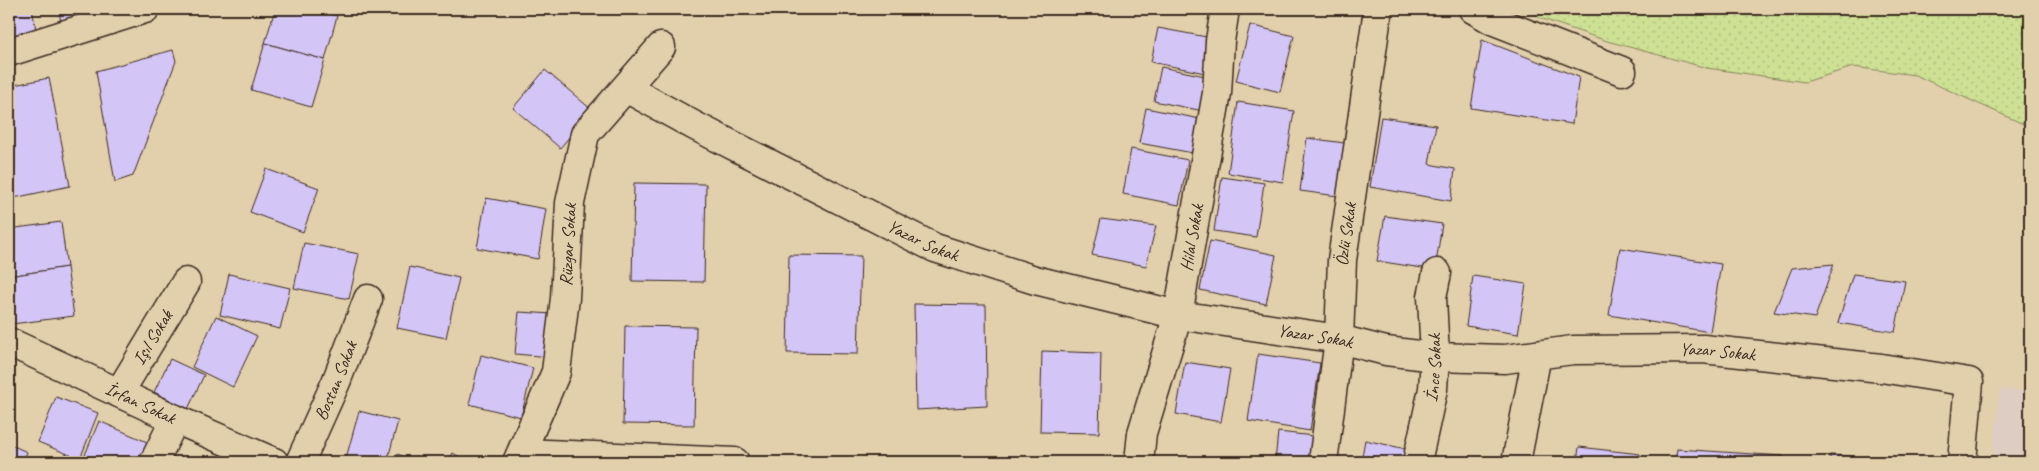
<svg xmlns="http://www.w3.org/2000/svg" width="2039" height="471" viewBox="0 0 2039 471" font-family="Caveat,sans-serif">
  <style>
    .built { fill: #decdc3 }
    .grass { fill: url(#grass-dots); stroke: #848559 }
    .building { fill: #d4c5f7; stroke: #3b2a1e }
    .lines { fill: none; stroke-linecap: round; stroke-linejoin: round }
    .minor-casing { stroke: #3b2a1e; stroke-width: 31 }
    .minor { stroke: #e2d0ad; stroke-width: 28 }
    .labels { text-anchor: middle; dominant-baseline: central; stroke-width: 4; stroke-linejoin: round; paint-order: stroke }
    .street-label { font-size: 18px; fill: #3b2a1e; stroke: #e2d0ad }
  </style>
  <defs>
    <pattern id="grass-dots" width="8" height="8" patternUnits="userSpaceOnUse" patternTransform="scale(1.25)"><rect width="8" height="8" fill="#cee094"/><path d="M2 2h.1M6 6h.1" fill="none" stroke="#b2c07f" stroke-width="1.8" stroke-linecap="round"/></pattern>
  </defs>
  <rect width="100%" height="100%" fill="#e2d0ad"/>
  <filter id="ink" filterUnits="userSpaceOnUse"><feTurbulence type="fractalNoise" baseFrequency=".02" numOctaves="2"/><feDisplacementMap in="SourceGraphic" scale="10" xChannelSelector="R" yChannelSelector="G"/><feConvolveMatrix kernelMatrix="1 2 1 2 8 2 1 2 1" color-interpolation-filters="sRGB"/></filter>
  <g filter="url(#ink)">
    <path class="built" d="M 2000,389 L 2030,392 L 2030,462 L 1992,462 Z"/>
    <path class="grass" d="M 1529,9 L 2030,9 L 2030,127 L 1915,75 L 1853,67 L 1805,82 L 1707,68 L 1607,41 L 1540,18 Z"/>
    <g class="building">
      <path d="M 9,9 L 32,9 L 37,35 L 9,41 Z"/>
      <path d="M 58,9 L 135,9 L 62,25 Z"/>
      <path d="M 275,9 L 311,9 L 337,16 L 325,60 L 265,43 Z"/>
      <path d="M 1250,25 L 1294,36 L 1280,92 L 1236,81 Z"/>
      <path d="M 1158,28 L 1212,38 L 1205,73 L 1151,62 Z"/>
      <path d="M 1482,40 L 1579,77 L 1572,124 L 1471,108 Z"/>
      <path d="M 265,43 L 325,60 L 311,107 L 251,90 Z"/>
      <path d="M 173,50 L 176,61 L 133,176 L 115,182 L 96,71 Z"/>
      <path d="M 1161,67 L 1215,78 L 1208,112 L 1154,101 Z"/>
      <path d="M 545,70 L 592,110 L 560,148 L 513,108 Z"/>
      <path d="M 49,78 L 70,186 L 9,199 L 9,86 Z"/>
      <path d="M 1238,102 L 1294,111 L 1283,182 L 1228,173 Z"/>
      <path d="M 1146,108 L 1200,119 L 1193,153 L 1139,143 Z"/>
      <path d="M 1381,117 L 1436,125 L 1429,164 L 1455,169 L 1451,201 L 1370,187 Z"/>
      <path d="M 1307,138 L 1352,144 L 1345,197 L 1300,191 Z"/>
      <path d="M 1131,149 L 1188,160 L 1179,205 L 1123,194 Z"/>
      <path d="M 266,169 L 319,188 L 303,232 L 250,212 Z"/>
      <path d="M 1222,177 L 1264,183 L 1256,237 L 1214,231 Z"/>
      <path d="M 634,183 L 706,184 L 704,282 L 632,281 Z"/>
      <path d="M 486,198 L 546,209 L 538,259 L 477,248 Z"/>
      <path d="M 1385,216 L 1442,224 L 1435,270 L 1377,261 Z"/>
      <path d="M 1101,219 L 1156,226 L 1146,266 L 1092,255 Z"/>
      <path d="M 61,222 L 67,267 L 9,276 L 9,229 Z"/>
      <path d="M 1210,241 L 1276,255 L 1266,304 L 1200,290 Z"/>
      <path d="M 304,243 L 359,254 L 349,299 L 294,288 Z"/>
      <path d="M 1620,248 L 1721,264 L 1710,332 L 1609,315 Z"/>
      <path d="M 789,255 L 861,256 L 858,354 L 787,353 Z"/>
      <path d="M 1834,264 L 1815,318 L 1774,312 L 1792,268 Z"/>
      <path d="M 67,267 L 74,316 L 12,324 L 9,300 L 9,276 Z"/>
      <path d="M 410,267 L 459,278 L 446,338 L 397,328 Z"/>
      <path d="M 229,274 L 290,288 L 280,329 L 220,315 Z"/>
      <path d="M 1853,274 L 1905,281 L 1895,332 L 1838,323 Z"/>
      <path d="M 1473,276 L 1526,284 L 1518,334 L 1466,326 Z"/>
      <path d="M 914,304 L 986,305 L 987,406 L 916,410 Z"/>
      <path d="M 519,312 L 553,314 L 550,357 L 515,354 Z"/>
      <path d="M 216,316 L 257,336 L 233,387 L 192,367 Z"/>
      <path d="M 625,326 L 696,327 L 694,425 L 623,424 Z"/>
      <path d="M 1042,351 L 1101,353 L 1099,433 L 1040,432 Z"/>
      <path d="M 1258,354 L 1320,363 L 1310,431 L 1248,421 Z"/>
      <path d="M 481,355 L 533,368 L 521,417 L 469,404 Z"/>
      <path d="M 170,359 L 204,375 L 188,409 L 154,392 Z"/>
      <path d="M 1185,362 L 1230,369 L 1221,422 L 1176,414 Z"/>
      <path d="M 56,397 L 98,413 L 80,459 L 38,442 Z"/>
      <path d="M 359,411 L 398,421 L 387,462 L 345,462 Z"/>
      <path d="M 99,421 L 154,445 L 146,462 L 82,462 Z"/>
      <path d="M 1278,432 L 1323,437 L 1321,462 L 1275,462 Z"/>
      <path d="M 1365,440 L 1415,451 L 1414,462 L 1361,462 Z"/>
      <path d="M 9,444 L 27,452 L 23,462 L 9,462 Z"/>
      <path d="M 1579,447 L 1640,454 L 1639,462 L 1577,462 Z"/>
      <path d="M 1677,449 L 1783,456 L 1783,462 L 1675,462 Z"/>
      <path d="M 453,453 L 468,462 L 448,462 Z"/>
      <path d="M 398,454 L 414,462 L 394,462 Z"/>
      <path d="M 1830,455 L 1913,460 L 1913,462 L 1830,462 Z"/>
    </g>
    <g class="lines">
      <g class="minor-casing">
        <g id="minor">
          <path d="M 1473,9 L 1492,20 L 1622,71"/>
          <path d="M 9,52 L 145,9"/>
          <path id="s1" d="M 626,88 L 695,126 L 935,248 L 1035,280 L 1178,315 L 1339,339 L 1386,351 L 1435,357 L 1505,359 L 1573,350 L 1703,349 L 1881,368 L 1969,382 L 1962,462"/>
          <path id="s2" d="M 9,342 L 175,419 L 274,462"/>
          <path id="s3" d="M 119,393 L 186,282"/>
          <path d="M 523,453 L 735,462"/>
          <path d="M 154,462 L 175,419"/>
          <path id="s4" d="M 300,462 L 336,382 L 368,299"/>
          <path id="s5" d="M 517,462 L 556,372 L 565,298 L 570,203 L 585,134 L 661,47"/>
          <path id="s6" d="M 1139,462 L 1142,433 L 1178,315 L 1217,93 L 1220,41 L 1225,9"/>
          <path id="s7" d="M 1323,462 L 1339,339 L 1342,260 L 1378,9"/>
          <path id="s8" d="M 1417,462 L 1433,389 L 1435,357 L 1432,297 L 1437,273"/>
          <path d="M 1516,462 L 1537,355"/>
        </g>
      </g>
      <use href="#minor" class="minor"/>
    </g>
  </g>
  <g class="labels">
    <g class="street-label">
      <text stroke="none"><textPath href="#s7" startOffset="229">Özlü Sokak</textPath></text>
      <text stroke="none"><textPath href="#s6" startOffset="231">Hilal Sokak</textPath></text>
      <text stroke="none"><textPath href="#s1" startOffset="334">Yazar Sokak</textPath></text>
      <text stroke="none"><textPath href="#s5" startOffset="226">Rüzgar Sokak</textPath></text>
      <text stroke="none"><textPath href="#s1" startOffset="739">Yazar Sokak</textPath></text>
      <text stroke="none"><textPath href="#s3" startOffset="65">Işıl Sokak</textPath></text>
      <text stroke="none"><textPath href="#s1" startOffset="1144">Yazar Sokak</textPath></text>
      <text stroke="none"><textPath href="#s8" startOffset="96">İnce Sokak</textPath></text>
      <text stroke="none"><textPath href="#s4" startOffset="89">Bostan Sokak</textPath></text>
      <text stroke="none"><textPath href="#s2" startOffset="145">İrfan Sokak</textPath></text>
    </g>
  </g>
  <rect width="2039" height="471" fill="none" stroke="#e2d0ad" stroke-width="30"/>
  <rect x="15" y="15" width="2009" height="441" fill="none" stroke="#3b2a1e" stroke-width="2" filter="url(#ink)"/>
</svg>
